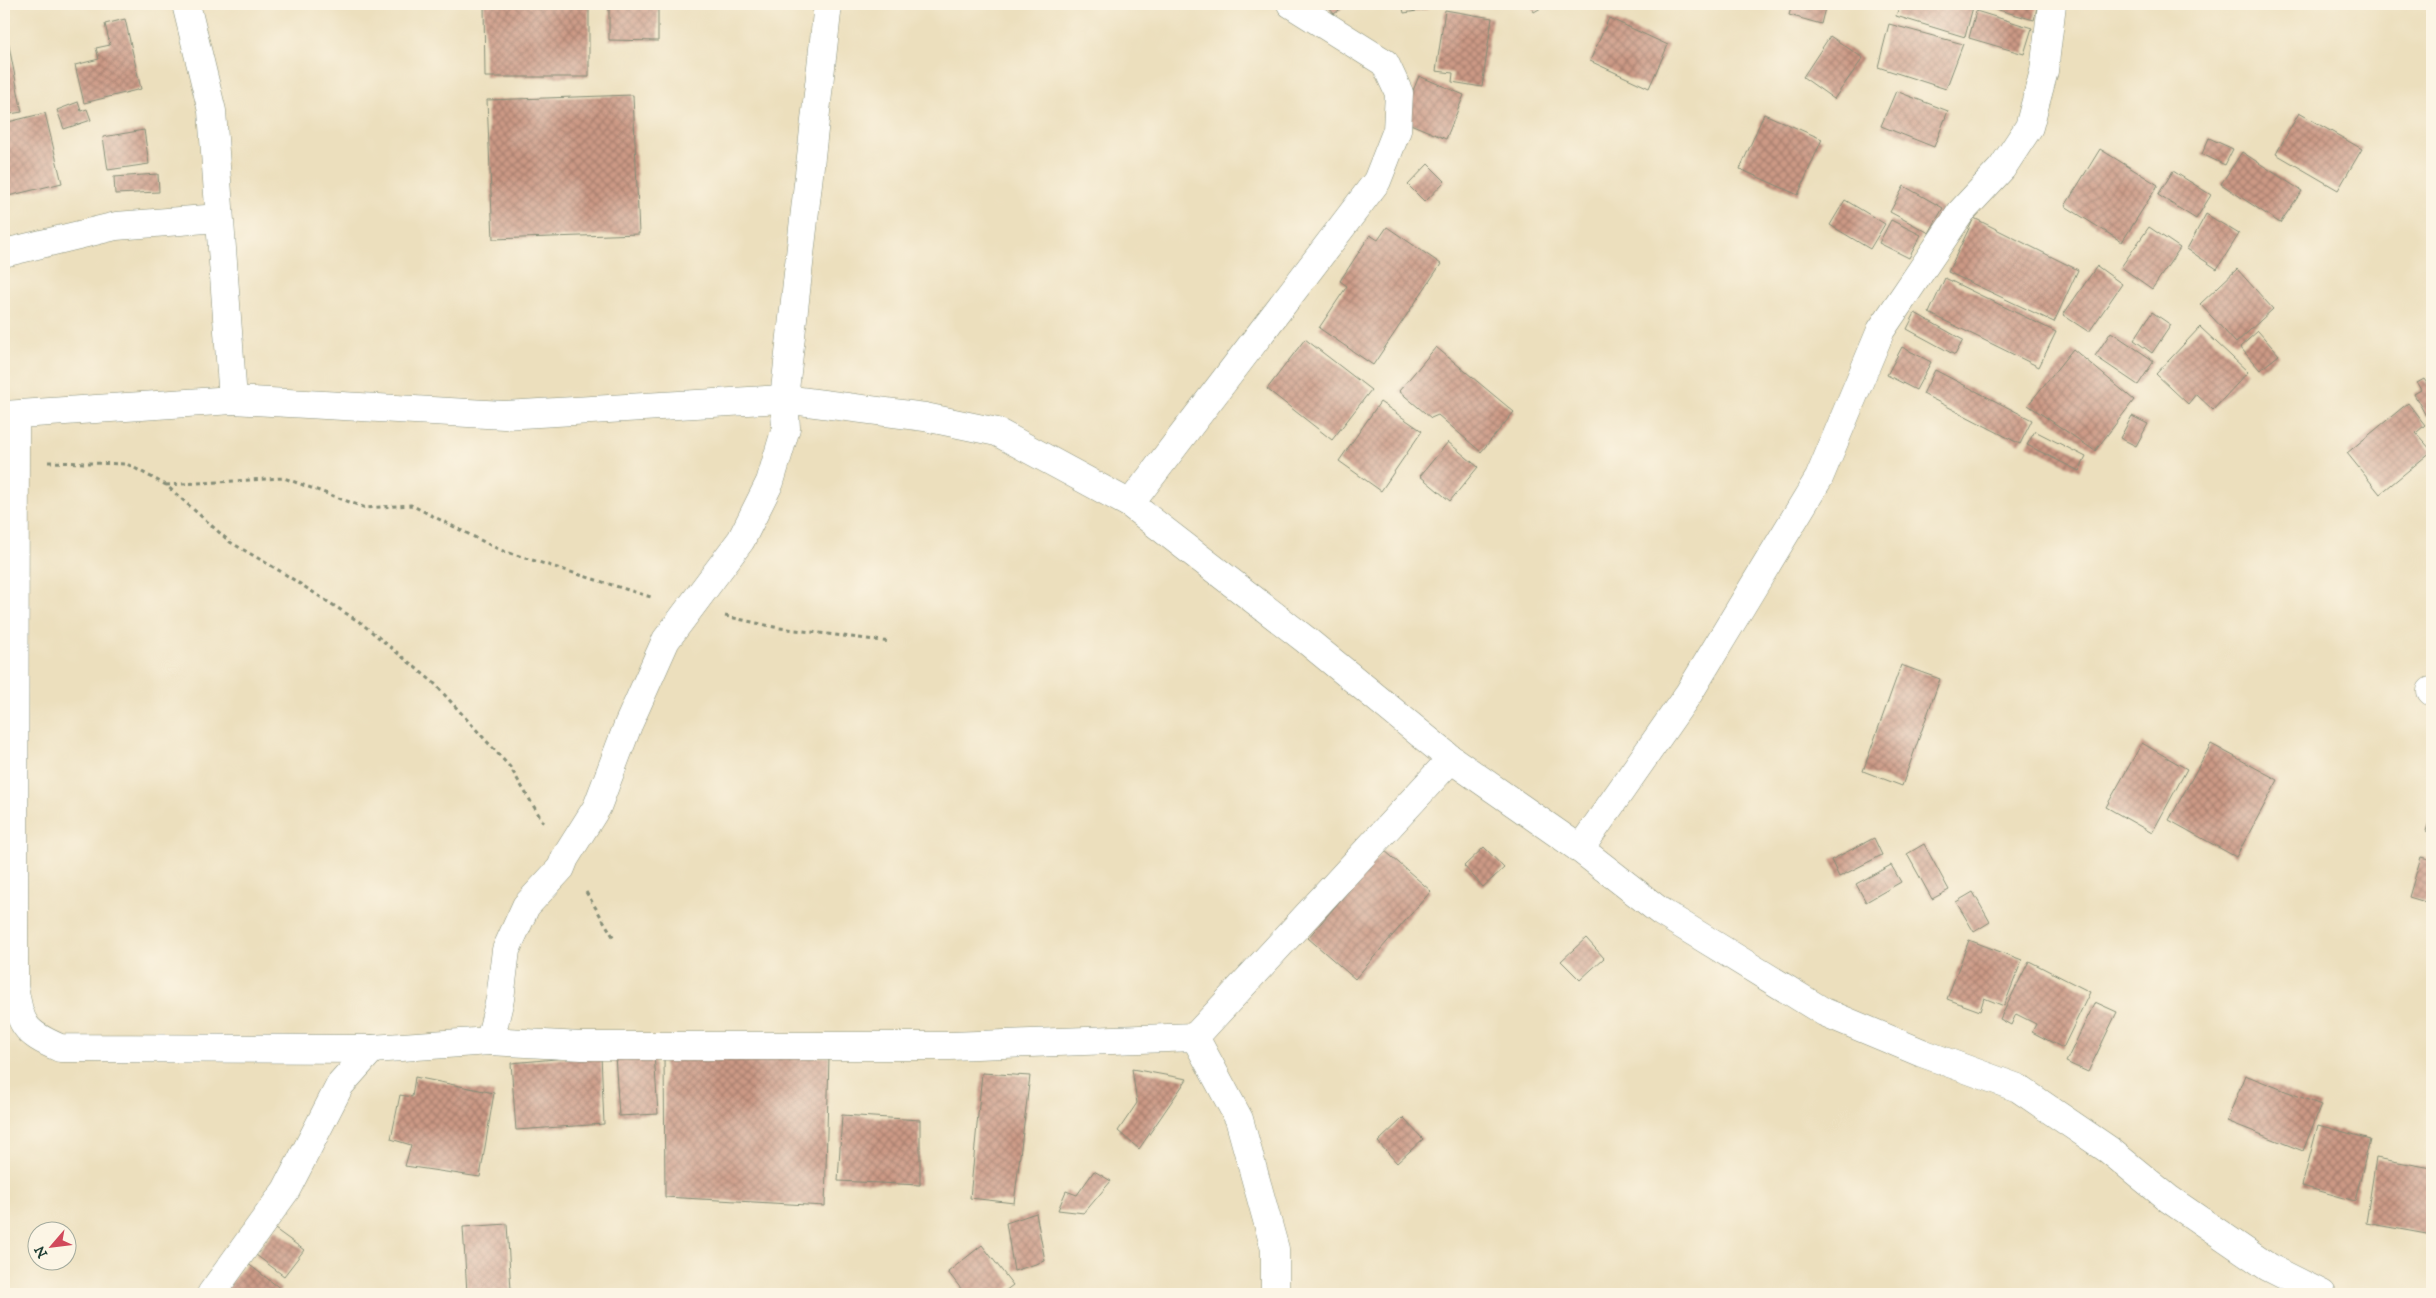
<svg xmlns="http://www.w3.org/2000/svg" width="2436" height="1298" viewBox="0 0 2436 1298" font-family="'IM FELL DW Pica',serif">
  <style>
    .building { fill: url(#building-cross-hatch) }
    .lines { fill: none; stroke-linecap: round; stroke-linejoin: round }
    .minor-casing { stroke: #868e78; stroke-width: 29 }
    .path { stroke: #868e78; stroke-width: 3; stroke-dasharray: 4 4; stroke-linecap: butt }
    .minor { stroke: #fff; stroke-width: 28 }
  </style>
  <defs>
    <pattern id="building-cross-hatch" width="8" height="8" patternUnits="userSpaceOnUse" patternTransform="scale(1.25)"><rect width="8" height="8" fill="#cc9985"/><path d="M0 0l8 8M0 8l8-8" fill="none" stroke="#a57e6e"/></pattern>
  </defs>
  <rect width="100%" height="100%" fill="#fcf5e5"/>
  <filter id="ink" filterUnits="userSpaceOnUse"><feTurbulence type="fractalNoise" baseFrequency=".02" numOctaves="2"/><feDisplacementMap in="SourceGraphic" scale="10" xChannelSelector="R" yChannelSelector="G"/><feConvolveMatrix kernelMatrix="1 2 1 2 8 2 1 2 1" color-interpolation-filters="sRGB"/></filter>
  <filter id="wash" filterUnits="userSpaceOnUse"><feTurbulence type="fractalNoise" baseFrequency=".0096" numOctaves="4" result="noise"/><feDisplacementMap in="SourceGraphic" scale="20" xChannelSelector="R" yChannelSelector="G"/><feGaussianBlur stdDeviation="1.12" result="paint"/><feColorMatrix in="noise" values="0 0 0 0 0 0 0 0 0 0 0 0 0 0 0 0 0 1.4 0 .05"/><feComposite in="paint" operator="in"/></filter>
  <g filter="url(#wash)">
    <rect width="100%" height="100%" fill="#ecdfbd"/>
    <g id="blocks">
      <g class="building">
        <path d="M 484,4 L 589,4 L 589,77 L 485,77 Z"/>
        <path d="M 609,4 L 658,4 L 658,41 L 609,40 Z"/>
        <path d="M 1326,4 L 1347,4 L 1334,14 Z"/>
        <path d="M 1402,4 L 1428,4 L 1429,9 L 1404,13 Z"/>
        <path d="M 1530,4 L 1548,4 L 1534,12 Z"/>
        <path d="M 1792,4 L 1826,4 L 1821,24 L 1789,15 Z"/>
        <path d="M 1900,4 L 1961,4 L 1973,7 L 1965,37 L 1896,16 Z"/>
        <path d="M 1981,4 L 2038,4 L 2034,20 L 1981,5 Z"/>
        <path d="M 1445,10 L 1492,18 L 1482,87 L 1452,82 L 1453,73 L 1436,71 Z"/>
        <path d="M 1976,11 L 2032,28 L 2024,54 L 1969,38 Z"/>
        <path d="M 1609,18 L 1668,45 L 1649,88 L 1590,61 Z"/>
        <path d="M 125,19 L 141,89 L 84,103 L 75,65 L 99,59 L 96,48 L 110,45 L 105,24 Z"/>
        <path d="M 4,21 L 22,112 L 4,115 Z"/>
        <path d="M 1889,24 L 1963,44 L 1946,89 L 1878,67 Z"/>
        <path d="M 1830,36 L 1863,58 L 1834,99 L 1803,77 Z"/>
        <path d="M 1419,76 L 1464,95 L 1446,139 L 1401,120 Z"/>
        <path d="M 1896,91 L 1948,111 L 1934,147 L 1881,126 Z"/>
        <path d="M 633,95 L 639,234 L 493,239 L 487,100 Z"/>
        <path d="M 78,102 L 81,111 L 87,109 L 91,120 L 64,129 L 57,110 Z"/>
        <path d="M 45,113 L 62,183 L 4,197 L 4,123 Z"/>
        <path d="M 2299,113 L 2362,149 L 2338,190 L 2276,154 Z"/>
        <path d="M 1764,114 L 1822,139 L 1798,195 L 1740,169 Z"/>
        <path d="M 144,130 L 149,164 L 108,170 L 103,137 Z"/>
        <path d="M 2209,138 L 2233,149 L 2225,165 L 2202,154 Z"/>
        <path d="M 2100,149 L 2158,185 L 2122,242 L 2065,206 Z"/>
        <path d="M 2242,152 L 2302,191 L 2280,223 L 2221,184 Z"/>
        <path d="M 1428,164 L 1445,181 L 1425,202 L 1408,185 Z"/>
        <path d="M 2173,171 L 2211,195 L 2196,219 L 2158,195 Z"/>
        <path d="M 158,174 L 159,192 L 115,194 L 114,177 Z"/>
        <path d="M 1904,186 L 1943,208 L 1929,233 L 1890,212 Z"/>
        <path d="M 1845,200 L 1885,224 L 1870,249 L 1830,225 Z"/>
        <path d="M 2206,214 L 2239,234 L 2217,269 L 2187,249 Z"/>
        <path d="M 1974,218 L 2078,270 L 2054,322 L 1948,272 Z"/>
        <path d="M 1891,220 L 1921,235 L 1909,258 L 1879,243 Z"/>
        <path d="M 1387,227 L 1441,264 L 1373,365 L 1319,328 L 1347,286 L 1340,281 L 1370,235 L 1378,240 Z"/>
        <path d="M 2149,227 L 2180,248 L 2152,289 L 2121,267 Z"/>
        <path d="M 2097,266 L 2122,284 L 2089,332 L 2063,315 Z"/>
        <path d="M 2237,269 L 2273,309 L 2236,343 L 2200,304 Z"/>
        <path d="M 1945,278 L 2056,332 L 2039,367 L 1929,313 Z"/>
        <path d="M 2152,312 L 2171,325 L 2152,353 L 2134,340 Z"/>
        <path d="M 1915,313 L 1963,340 L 1955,355 L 1907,329 Z"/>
        <path d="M 2200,327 L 2248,372 L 2213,410 L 2196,394 L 2188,404 L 2156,374 Z"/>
        <path d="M 2258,331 L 2279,355 L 2260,370 L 2240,347 Z"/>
        <path d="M 2111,332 L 2154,361 L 2138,385 L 2095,356 Z"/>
        <path d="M 1305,339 L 1371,390 L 1332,440 L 1267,389 Z"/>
        <path d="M 1436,347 L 1514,412 L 1481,452 L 1438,415 L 1431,418 L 1399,391 Z"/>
        <path d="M 1902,347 L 1931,362 L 1916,390 L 1887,375 Z"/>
        <path d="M 2073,349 L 2134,400 L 2095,451 L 2028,405 Z"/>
        <path d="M 1935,370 L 2032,420 L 2020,444 L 1923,394 Z"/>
        <path d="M 2424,379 L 2428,385 L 2432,383 L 2432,412 L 2426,416 L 2414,394 L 2421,390 L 2417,383 Z"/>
        <path d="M 1380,402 L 1422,431 L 1381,491 L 1339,461 Z"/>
        <path d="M 2408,403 L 2425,425 L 2416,433 L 2432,451 L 2380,494 L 2347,453 Z"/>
        <path d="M 2132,416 L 2148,424 L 2136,446 L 2120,438 Z"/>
        <path d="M 2035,431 L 2086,457 L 2079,471 L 2027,445 Z"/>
        <path d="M 1448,442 L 1478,467 L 1450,501 L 1420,476 Z"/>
        <path d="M 1901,665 L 1940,679 L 1902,786 L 1863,771 Z"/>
        <path d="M 2142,743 L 2187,769 L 2152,833 L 2106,807 Z"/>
        <path d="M 2211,744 L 2278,780 L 2236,857 L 2169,820 Z"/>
        <path d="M 2432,814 L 2432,833 L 2426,831 Z"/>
        <path d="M 1874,838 L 1882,855 L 1839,877 L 1831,860 Z"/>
        <path d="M 1924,844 L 1949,890 L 1932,899 L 1907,854 Z"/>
        <path d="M 1484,847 L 1504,868 L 1483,887 L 1464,866 Z"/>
        <path d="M 1384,850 L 1431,891 L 1355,979 L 1308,938 Z"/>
        <path d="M 2421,857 L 2432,860 L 2432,904 L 2409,897 Z"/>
        <path d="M 1891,865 L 1901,882 L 1866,902 L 1856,884 Z"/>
        <path d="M 1973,892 L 1990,922 L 1974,932 L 1956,902 Z"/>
        <path d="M 1586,938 L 1604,958 L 1580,980 L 1561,961 Z"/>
        <path d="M 1969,940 L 2022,960 L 2004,1006 L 1984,998 L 1980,1011 L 1947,999 Z"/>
        <path d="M 2029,961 L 2090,992 L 2063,1048 L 2032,1032 L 2036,1024 L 2016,1014 L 2011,1025 L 2000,1019 Z"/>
        <path d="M 2095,1002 L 2117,1012 L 2088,1072 L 2066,1062 Z"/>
        <path d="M 2432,1051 L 2432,1065 L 2428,1064 Z"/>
        <path d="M 654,1053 L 658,1114 L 619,1116 L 615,1055 Z"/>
        <path d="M 664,1054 L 829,1057 L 825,1206 L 665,1197 Z"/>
        <path d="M 601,1055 L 604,1124 L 516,1130 L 511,1063 Z"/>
        <path d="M 1132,1069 L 1187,1079 L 1139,1149 L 1118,1131 L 1137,1103 Z"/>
        <path d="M 982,1073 L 1030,1076 L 1014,1203 L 970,1198 Z"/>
        <path d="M 2245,1075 L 2321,1105 L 2303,1151 L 2227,1121 Z"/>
        <path d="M 415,1077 L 494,1093 L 480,1177 L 405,1166 L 411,1145 L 391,1139 L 400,1095 L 412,1097 Z"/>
        <path d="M 842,1115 L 920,1120 L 920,1185 L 838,1181 Z"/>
        <path d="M 1403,1118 L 1423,1139 L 1397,1163 L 1378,1142 Z"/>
        <path d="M 2318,1125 L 2370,1139 L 2355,1201 L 2302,1186 Z"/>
        <path d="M 2376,1158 L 2432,1168 L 2432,1235 L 2366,1223 Z"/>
        <path d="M 1094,1171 L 1111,1181 L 1084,1213 L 1058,1210 L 1066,1191 L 1077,1195 Z"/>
        <path d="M 1036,1213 L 1045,1261 L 1014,1271 L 1006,1223 Z"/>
        <path d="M 507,1224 L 511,1290 L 467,1293 L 463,1227 Z"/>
        <path d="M 275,1229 L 304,1250 L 284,1276 L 256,1255 Z"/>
        <path d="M 982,1245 L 1013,1285 L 1001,1294 L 965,1294 L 948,1272 Z"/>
        <path d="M 247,1263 L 281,1289 L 277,1294 L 222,1294 Z"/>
      </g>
    </g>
  </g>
  <g filter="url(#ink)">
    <use href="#blocks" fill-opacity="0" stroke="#868e78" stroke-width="1"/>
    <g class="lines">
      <g class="minor-casing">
        <g id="minor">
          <path d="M 186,4 L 212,111 L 233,400"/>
          <path d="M 4,253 L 116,226 L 219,218"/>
          <path d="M 4,415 L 233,400 L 504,415 L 784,399 L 925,417 L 997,432 L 1130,504 L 1306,640 L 1451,759 L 1580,849 L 1661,912 L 1824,1012 L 1922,1053 L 2018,1088 L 2109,1150 L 2169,1199 L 2268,1267 L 2322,1294"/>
          <path d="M 15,415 L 14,986 C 21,1024 22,1032 60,1048 L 372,1049 L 490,1041 L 582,1046 L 950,1046 L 1195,1037"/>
          <path d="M 1130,504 L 1377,181 L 1397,130 L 1399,93 L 1385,63 L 1291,4"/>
          <path d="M 2431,691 L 2432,692"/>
          <path d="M 1580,849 L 1689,693 L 1819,478 L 1881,330 L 1961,212 L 2002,168 L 2029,127 L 2044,71 L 2052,4"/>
          <path d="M 490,1041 L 500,999 L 506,950 L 526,906 L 561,868 L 565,858 L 597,807 L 628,725 L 666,640 L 741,540 L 770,482 L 786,428 L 784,399 L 828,4"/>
          <path d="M 211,1294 L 286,1190 L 340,1085 L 372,1049"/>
          <path d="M 1275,1294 L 1275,1249 L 1239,1119 L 1195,1037 L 1451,759"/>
        </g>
      </g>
      <g class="path">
        <path d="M 48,462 L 127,464 L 166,485 L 230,542 L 280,571 L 361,623 L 433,682 L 510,767 L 545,825"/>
        <path d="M 166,485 L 284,478 L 366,508 L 411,505 L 500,550 L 654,598"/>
        <path d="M 725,616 L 779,628 L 890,642"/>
        <path d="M 586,892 L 614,938"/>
      </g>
      <use href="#minor" class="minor"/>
    </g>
  </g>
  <rect width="2436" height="1298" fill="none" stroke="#fcf5e5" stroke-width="20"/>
  <g transform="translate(52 1246) rotate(242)"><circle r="24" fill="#fcf5e5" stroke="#a4ab9e"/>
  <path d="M0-4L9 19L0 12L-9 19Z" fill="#d1495b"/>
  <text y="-8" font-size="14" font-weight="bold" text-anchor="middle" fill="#1f3d34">N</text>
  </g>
</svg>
